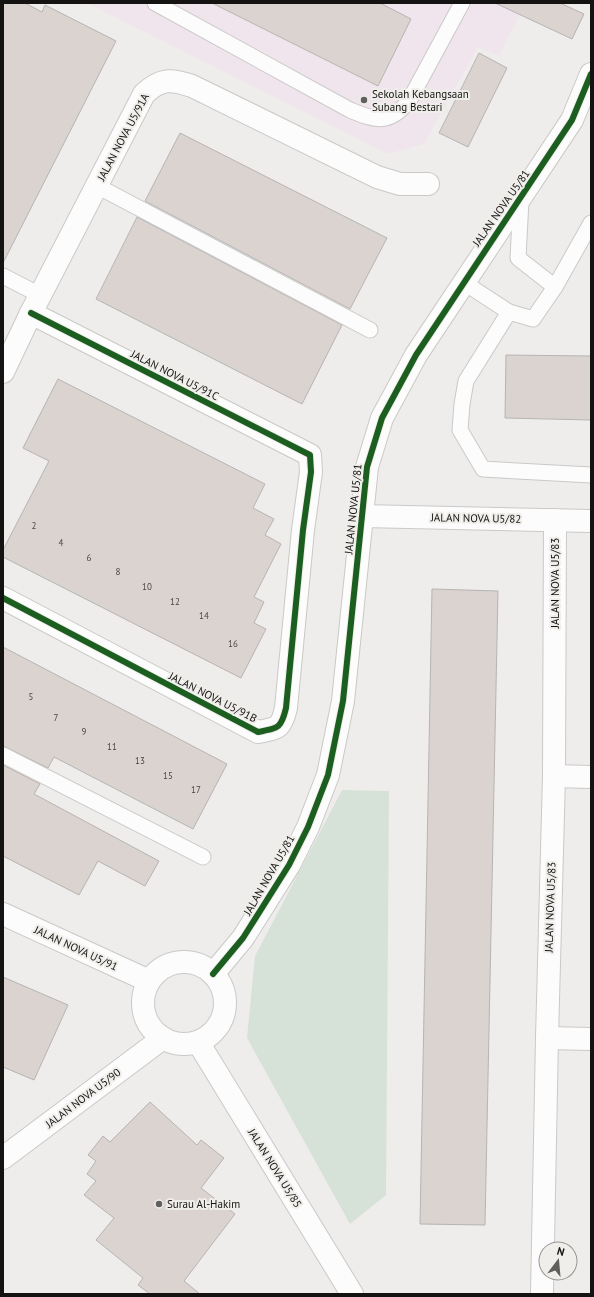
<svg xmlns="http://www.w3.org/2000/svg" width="594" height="1297" viewBox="0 0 594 1297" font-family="'PT Sans',sans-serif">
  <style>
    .education { fill: #f0e5ed }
    .green { fill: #d6e2d8 }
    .building { fill: #dad3cf; stroke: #b6b4b3 }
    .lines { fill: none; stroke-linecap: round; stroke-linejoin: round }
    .service-casing { stroke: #cac9c7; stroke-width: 17 }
    .minor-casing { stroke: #cac9c7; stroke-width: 24 }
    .service { stroke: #fdfcfc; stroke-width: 15 }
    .minor { stroke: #fdfcfc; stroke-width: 22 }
    .cycleway-casing { stroke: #f0eeea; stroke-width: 8 }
    .cycleway { stroke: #1b5e20; stroke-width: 6 }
    .poi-dot { fill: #615f5e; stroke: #f0eeea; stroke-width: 1.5 }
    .labels { text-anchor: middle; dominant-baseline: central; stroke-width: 4; stroke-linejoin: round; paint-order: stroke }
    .number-label { font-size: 9px; fill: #484543 }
    .poi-label { font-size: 11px; fill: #141312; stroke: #f0eeea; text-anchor: start }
    .street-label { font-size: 11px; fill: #141312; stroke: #f0eeea }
  </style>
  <rect width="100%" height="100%" fill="#efedeb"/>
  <path class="education" d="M 87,3 L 526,3 L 499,56 L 478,47 L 424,144 L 388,154 Z"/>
  <path class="green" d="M 342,790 L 389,791 L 386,1195 L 350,1224 L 247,1038 L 255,956 Z"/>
  <g class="building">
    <path d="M 3,3 L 25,3 L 42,12 L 45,5 L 116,41 L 3,263 Z"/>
    <path d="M 212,3 L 380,3 L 411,19 L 378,86 Z"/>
    <path d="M 495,3 L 560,3 L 584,14 L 572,39 Z"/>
    <path d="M 479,53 L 507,68 L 468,147 L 439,133 Z"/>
    <path d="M 180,133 L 387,238 L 350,309 L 145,201 Z"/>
    <path d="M 137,217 L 342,325 L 302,404 L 96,299 Z"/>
    <path d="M 506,355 L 591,356 L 591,420 L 505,418 Z"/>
    <path d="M 58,379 L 265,484 L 253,508 L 274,519 L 265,535 L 281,544 L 254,597 L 264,602 L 254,623 L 266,629 L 241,678 L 3,557 L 3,550 L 49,461 L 23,448 Z"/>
    <path d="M 432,589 L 498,591 L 485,1225 L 420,1224 Z"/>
    <path d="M 3,647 L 227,764 L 193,829 L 54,757 L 48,768 L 3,746 Z"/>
    <path d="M 3,765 L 40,784 L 34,794 L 159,861 L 145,886 L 98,861 L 79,895 L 3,856 Z"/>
    <path d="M 3,977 L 68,1005 L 34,1080 L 3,1067 Z"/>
    <path d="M 150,1102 L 197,1145 L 201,1140 L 224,1158 L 201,1188 L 235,1214 L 184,1281 L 200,1294 L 150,1294 L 138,1285 L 143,1278 L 96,1240 L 114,1218 L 84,1195 L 96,1181 L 87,1174 L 96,1161 L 88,1155 L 103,1136 L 110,1142 Z"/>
  </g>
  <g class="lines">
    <g class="service-casing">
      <g id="service">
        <path d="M 155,3 L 350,110 C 376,121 389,125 409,101 L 462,3"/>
        <path d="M 97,186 L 370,330"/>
        <path d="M 521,200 L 518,258 L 555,287"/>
        <path d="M 591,223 L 555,287 L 533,319 L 509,312 L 466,381 L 462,404 L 460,430 L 483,469 L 591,475"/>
        <path d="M 3,276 L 40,295"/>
        <path d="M 463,282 L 509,312"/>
        <path d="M 3,755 L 203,857"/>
      </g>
    </g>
    <g class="minor-casing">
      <g id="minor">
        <path d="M 3,372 L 31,313 L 144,94 C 161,78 171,79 192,86 L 377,177 L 400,184 L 428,184"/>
        <path d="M 362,516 L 591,521"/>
        <path d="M 3,598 L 258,732 C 278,728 281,729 286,708 L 303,530 L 311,472 L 310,455 L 31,313"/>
        <path d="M 554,776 L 591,777"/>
        <path d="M 3,914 L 149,981"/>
        <circle cx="184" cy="1003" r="41"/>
        <path d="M 213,974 L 243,938 L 289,865 L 308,827 L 328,775 L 343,701 L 367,467 L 382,418 L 416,355 L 572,120 L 591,74"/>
        <path d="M 547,1038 L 591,1039"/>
        <path d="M 198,1042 L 352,1294"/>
        <path d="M 3,1158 L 163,1038"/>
        <path d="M 542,1294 L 547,1038 L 554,776 L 555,520"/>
      </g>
    </g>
    <use href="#service" class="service"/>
    <use href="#minor" class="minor"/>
    <g class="cycleway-casing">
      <g id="cycleway">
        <path d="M 3,598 L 258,732 C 278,728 281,729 286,708 L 303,530 L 311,472 L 310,455 L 31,313"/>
        <path d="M 213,974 L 243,938 L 289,865 L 308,827 L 328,775 L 343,701 L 367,467 L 382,418 L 416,355 L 572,120 L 591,74"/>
      </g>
    </g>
    <use href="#cycleway" class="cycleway"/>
  </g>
  <g class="poi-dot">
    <circle cx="364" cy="100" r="4"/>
    <circle cx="159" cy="1204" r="4"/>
  </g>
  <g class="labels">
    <g class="number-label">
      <text x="34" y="525">2</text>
      <text x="61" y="542">4</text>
      <text x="89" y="557">6</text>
      <text x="118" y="571">8</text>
      <text x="147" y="586">10</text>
      <text x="175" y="601">12</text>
      <text x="204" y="615">14</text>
      <text x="233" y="643">16</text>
      <text x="31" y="696">5</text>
      <text x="56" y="717">7</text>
      <text x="84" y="731">9</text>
      <text x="112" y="746">11</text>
      <text x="140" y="760">13</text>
      <text x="168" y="775">15</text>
      <text x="196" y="789">17</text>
    </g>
    <g class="poi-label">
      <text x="372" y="94">Sekolah Kebangsaan<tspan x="372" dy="13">Subang Bestari</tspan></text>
      <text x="167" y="1204">Surau Al-Hakim</text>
    </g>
    <g class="street-label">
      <text transform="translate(123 137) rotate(-62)">JALAN NOVA U5/91A</text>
      <text transform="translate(501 208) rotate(-55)">JALAN NOVA U5/81</text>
      <text transform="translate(175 375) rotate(27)">JALAN NOVA U5/91C</text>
      <text transform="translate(353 509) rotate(-84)">JALAN NOVA U5/81</text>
      <text transform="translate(476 518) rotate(1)">JALAN NOVA U5/82</text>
      <text transform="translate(555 583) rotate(-90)">JALAN NOVA U5/83</text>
      <text transform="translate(213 697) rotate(27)">JALAN NOVA U5/91B</text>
      <text transform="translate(269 875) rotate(-60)">JALAN NOVA U5/81</text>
      <text transform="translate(550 907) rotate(-88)">JALAN NOVA U5/83</text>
      <text transform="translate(76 948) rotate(25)">JALAN NOVA U5/91</text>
      <text transform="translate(83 1098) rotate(-37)">JALAN NOVA U5/90</text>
      <text transform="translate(275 1168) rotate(58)">JALAN NOVA U5/85</text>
    </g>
  </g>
  <rect width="594" height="1297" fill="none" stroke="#141312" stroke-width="8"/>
  <g transform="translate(558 1261) rotate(16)"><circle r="19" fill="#f0eeea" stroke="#989694"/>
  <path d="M0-3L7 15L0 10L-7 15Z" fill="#615f5e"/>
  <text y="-6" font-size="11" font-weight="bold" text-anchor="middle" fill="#141312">N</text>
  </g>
</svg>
